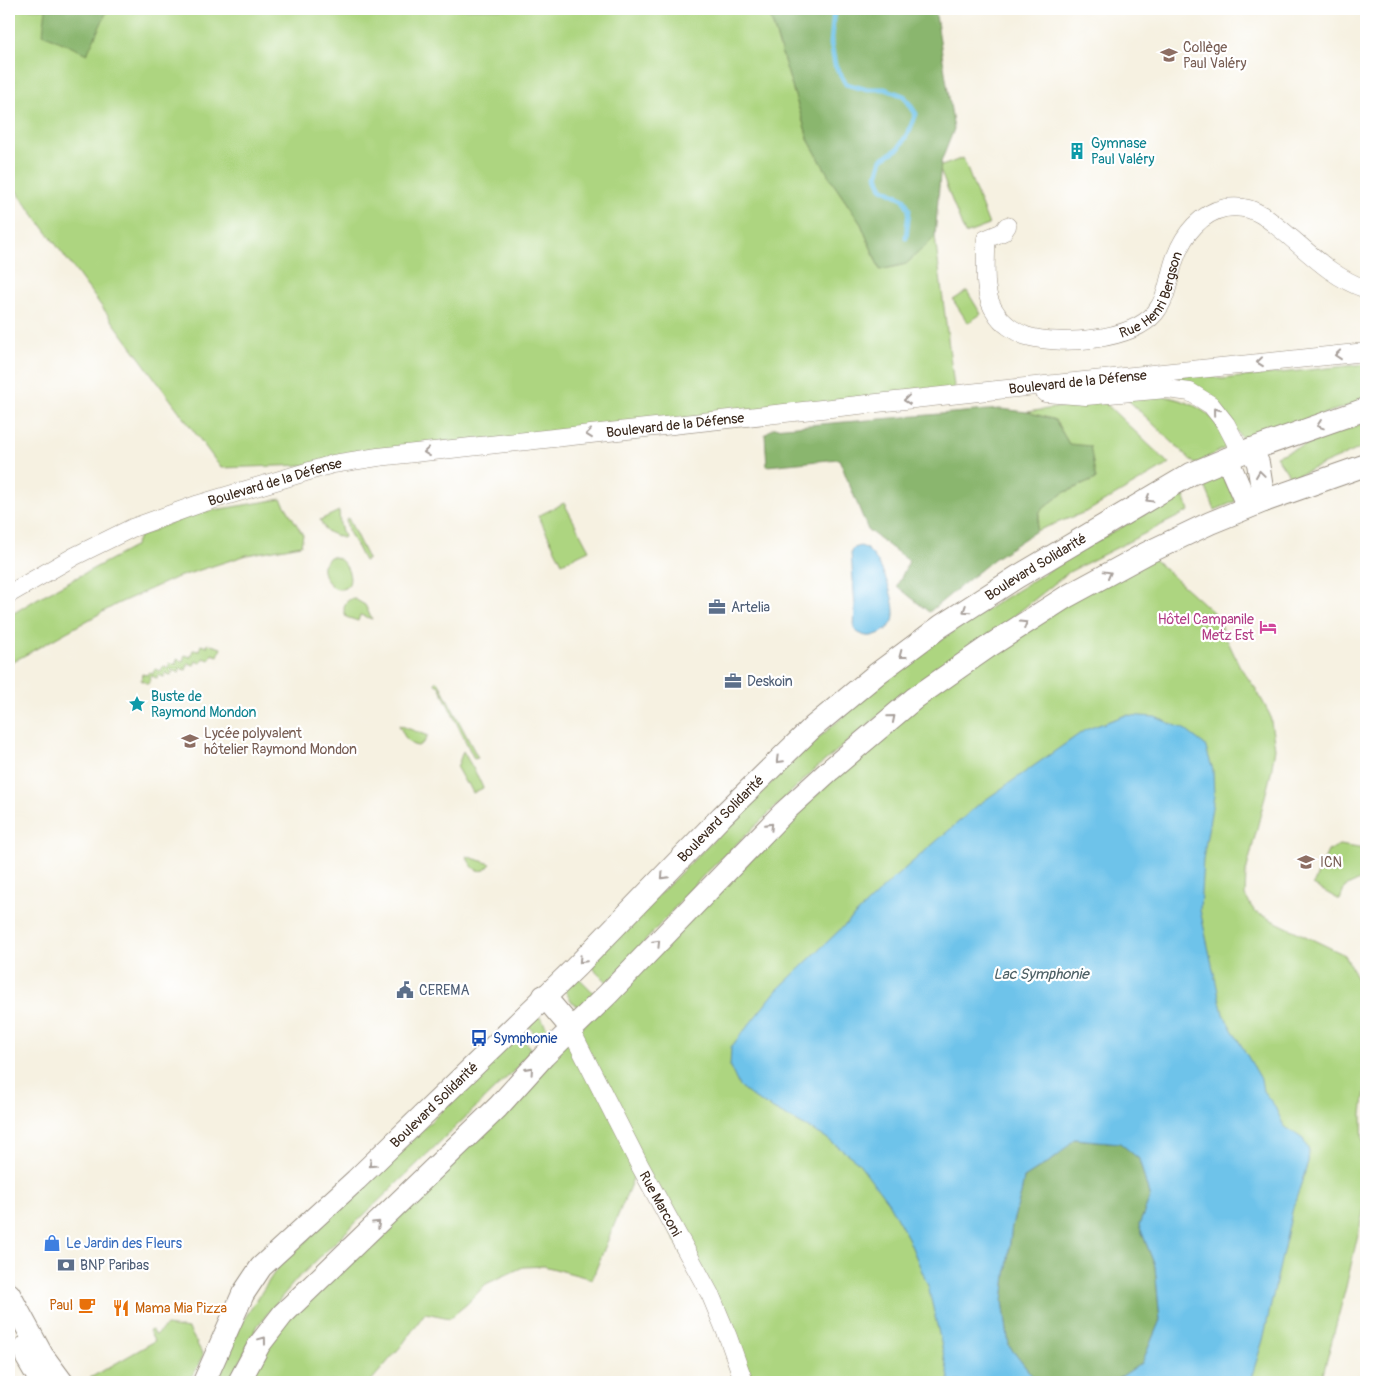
<svg xmlns="http://www.w3.org/2000/svg" width="1375" height="1391" viewBox="0 0 1375 1391" font-family="Pangolin,sans-serif">
  <style>
    .green { fill: #add580; stroke: #74804f }
    .forest { fill: #8ab66e; stroke: #627046 }
    .water { fill: #6ec3ea; stroke: #547684 }
    .lines { fill: none; stroke-linecap: round; stroke-linejoin: round }
    .stream { stroke: #6ec3ea; stroke-width: 5 }
    .minor-casing { stroke: #988e80; stroke-width: 19 }
    .major-casing { stroke: #988e80; stroke-width: 24 }
    .minor { stroke: #fff; stroke-width: 18 }
    .major { stroke: #fff; stroke-width: 22 }
    .oneway { stroke: #a79f9a }
    .labels { text-anchor: middle; dominant-baseline: central; stroke-width: 4.5; stroke-linejoin: round; paint-order: stroke }
    .education-label { font-size: 14px; fill: #785e54; stroke: #fff; text-anchor: start }
    .culture-label { font-size: 14px; fill: #0d838f; stroke: #fff; text-anchor: start }
    .street-label { font-size: 14px; fill: #3b2a1e; stroke: #fff }
    .service-label { font-size: 14px; fill: #4e5e75; stroke: #fff; text-anchor: start }
    .hotel-label { font-size: 14px; fill: #b23c85; stroke: #fff; text-anchor: end }
    .transit-label { font-size: 14px; fill: #164399; stroke: #fff; text-anchor: start }
    .shop-label { font-size: 14px; fill: #366cbe; stroke: #fff; text-anchor: start }
    .food-label { font-size: 14px; fill: #c56008; stroke: #fff; text-anchor: end }
    .water-label { font-size: 15px; font-style: italic; fill: #4d6065; stroke: #fff }
  </style>
  <rect width="100%" height="100%" fill="#fff"/>
  <filter id="ink" filterUnits="userSpaceOnUse"><feTurbulence type="fractalNoise" baseFrequency=".02" numOctaves="2"/><feDisplacementMap in="SourceGraphic" scale="10" xChannelSelector="R" yChannelSelector="G"/><feConvolveMatrix kernelMatrix="1 2 1 2 8 2 1 2 1" color-interpolation-filters="sRGB"/></filter>
  <filter id="wash" filterUnits="userSpaceOnUse"><feTurbulence type="fractalNoise" baseFrequency=".0096" numOctaves="4" result="noise"/><feDisplacementMap in="SourceGraphic" scale="20" xChannelSelector="R" yChannelSelector="G"/><feGaussianBlur stdDeviation="1.12" result="paint"/><feColorMatrix in="noise" values="0 0 0 0 0 0 0 0 0 0 0 0 0 0 0 0 0 1.4 0 .05"/><feComposite in="paint" operator="in"/></filter>
  <g filter="url(#wash)">
    <rect width="100%" height="100%" fill="#f6f1e1"/>
    <g class="green">
      <path d="M 9,9 L 768,9 L 809,141 L 833,183 L 861,224 L 880,270 L 906,264 L 935,237 L 955,394 L 333,464 L 221,468 L 9,181 Z"/>
      <path d="M 963,158 L 989,225 L 965,234 L 939,167 Z"/>
      <path d="M 967,291 L 981,314 L 968,323 L 953,300 Z"/>
      <path d="M 1366,364 L 1366,400 L 1247,439 L 1240,436 L 1210,397 L 1124,387 L 1196,373 L 1222,379 Z"/>
      <path d="M 1156,395 C 1186,399 1223,412 1225,448 L 1195,464 L 1126,398 Z"/>
      <path d="M 1103,401 L 1169,464 L 1088,511 L 1036,531 L 1040,511 L 1063,493 L 1096,479 L 1069,444 L 1055,420 L 1027,412 Z"/>
      <path d="M 1366,422 L 1366,446 L 1291,478 L 1276,456 Z"/>
      <path d="M 1217,476 L 1224,477 L 1236,501 L 1215,510 L 1203,481 L 1211,477 Z"/>
      <path d="M 1183,492 L 1189,511 L 1069,572 L 1004,624 L 930,673 L 814,770 L 702,877 L 608,983 L 589,964 L 802,752 L 904,664 L 1000,601 L 1085,548 Z"/>
      <path d="M 281,499 L 303,535 L 301,545 L 247,555 L 175,578 L 117,604 L 9,664 L 9,616 L 40,597 L 134,547 L 139,537 L 173,522 L 202,512 Z"/>
      <path d="M 564,503 L 589,550 L 562,563 L 538,516 Z"/>
      <path d="M 339,511 L 340,525 L 344,537 L 342,538 L 326,531 L 320,520 Z"/>
      <path d="M 348,518 L 368,559 L 364,561 L 348,530 L 346,519 Z"/>
      <path d="M 1147,553 L 1215,614 L 1240,667 L 1256,689 L 1270,715 L 1275,748 L 1271,773 L 1246,872 L 1245,896 L 1255,912 L 1345,955 L 1366,997 L 1366,1083 L 1362,1114 L 1364,1208 L 1346,1287 L 1321,1382 L 744,1382 L 639,1164 L 592,1279 L 544,1266 L 523,1267 L 486,1284 L 467,1304 L 450,1318 L 425,1313 L 402,1345 L 370,1382 L 239,1382 L 259,1345 L 915,698 Z"/>
      <path d="M 330,557 C 347,554 360,590 339,589 C 335,589 331,586 329,583 C 325,578 322,572 323,565 Z"/>
      <path d="M 353,598 L 365,605 L 372,619 L 360,615 L 358,621 L 346,617 C 342,608 344,601 353,598 Z"/>
      <path d="M 208,644 L 221,648 L 218,656 L 212,654 L 209,660 L 204,658 L 201,663 L 196,661 L 194,665 L 188,663 L 186,670 L 180,668 L 178,673 L 172,670 L 171,675 L 165,673 L 164,677 L 158,675 L 157,678 L 151,676 L 148,684 L 141,680 L 142,674 L 147,675 L 149,672 L 153,674 L 155,669 L 161,671 L 163,666 L 168,668 L 170,663 L 176,664 L 177,659 L 183,661 L 185,655 L 191,657 L 193,650 L 199,651 L 201,645 L 207,647 Z"/>
      <path d="M 436,681 L 439,683 L 478,758 L 474,759 L 439,686 L 435,684 Z"/>
      <path d="M 399,725 L 428,736 L 424,742 L 418,746 C 406,745 404,734 399,725 Z"/>
      <path d="M 463,751 C 470,764 478,775 483,788 L 473,793 L 468,783 L 466,784 L 457,768 Z"/>
      <path d="M 1339,845 L 1366,849 L 1366,880 L 1360,880 L 1345,887 L 1340,900 L 1313,885 L 1328,851 Z"/>
      <path d="M 466,856 L 491,864 L 485,870 C 474,873 471,865 466,856 Z"/>
      <path d="M 577,976 L 595,994 C 575,1013 577,1009 563,988 Z"/>
      <path d="M 539,1017 L 541,1018 L 550,1033 L 541,1043 L 528,1025 Z"/>
      <path d="M 520,1033 L 531,1050 L 521,1064 L 296,1280 L 258,1325 L 230,1382 L 215,1382 L 239,1327 L 278,1267 L 378,1174 Z"/>
      <path d="M 166,1326 L 189,1329 L 203,1355 L 195,1372 L 188,1382 L 92,1382 L 90,1378 L 155,1341 L 149,1331 L 152,1330 L 156,1335 Z"/>
    </g>
    <g class="forest">
      <path d="M 46,9 L 108,9 L 87,54 L 43,34 Z"/>
      <path d="M 768,9 L 935,9 L 954,129 L 941,162 L 935,237 L 906,264 L 880,270 L 861,224 L 833,183 L 809,141 Z"/>
      <path d="M 1000,409 L 1027,412 L 1055,420 L 1069,444 L 1090,446 L 1096,479 L 1063,493 L 1040,511 L 1036,531 L 994,559 L 929,612 L 897,586 L 909,561 L 868,530 L 839,459 L 767,466 L 765,434 L 773,428 Z"/>
      <path d="M 1073,1139 L 1120,1143 L 1139,1159 L 1150,1198 L 1139,1225 L 1155,1266 L 1160,1320 L 1142,1363 L 1113,1382 L 1037,1382 L 1009,1346 L 1003,1301 L 1012,1225 L 1021,1194 L 1024,1178 L 1058,1156 Z"/>
    </g>
    <g class="water">
      <path d="M 860,546 C 878,548 899,604 893,621 C 890,628 882,633 875,635 C 867,638 860,635 854,629 L 855,606 L 851,553 L 852,549 Z"/>
      <path d="M 1126,715 L 1155,717 L 1184,729 L 1205,745 L 1213,770 L 1214,796 L 1203,859 L 1200,910 L 1223,1014 L 1261,1079 L 1263,1091 L 1274,1105 L 1284,1126 L 1303,1139 L 1309,1151 L 1308,1163 L 1293,1208 L 1263,1340 L 1250,1382 L 1113,1382 L 1142,1363 L 1160,1320 L 1155,1266 L 1139,1225 L 1150,1198 L 1139,1159 L 1120,1143 L 1074,1139 L 1058,1156 L 1024,1178 L 1021,1194 L 1012,1225 L 1003,1301 L 1009,1346 L 1037,1382 L 950,1382 L 928,1286 L 908,1238 L 888,1202 L 858,1162 L 825,1137 L 755,1099 L 739,1086 L 730,1067 L 731,1047 L 776,991 L 894,878 L 978,805 L 1085,730 Z"/>
    </g>
    <g class="lines">
      <path class="stream" d="M 834,9 L 831,44 L 835,65 L 846,84 L 864,89 L 885,89 L 904,96 L 916,114 L 909,131 L 899,148 L 882,159 L 877,176 L 882,188 L 904,199 L 909,210 L 906,238"/>
    </g>
  </g>
  <g filter="url(#ink)">
    <g class="lines">
      <g class="minor-casing">
        <g id="minor">
          <path id="s1" d="M 1007,226 L 1003,232 L 986,239 C 987,262 981,293 996,313 C 1002,323 1015,332 1026,336 C 1059,346 1131,341 1155,313 C 1169,296 1168,276 1176,256 C 1184,234 1201,213 1225,208 C 1237,206 1251,208 1262,215 C 1298,239 1324,275 1366,289"/>
          <path d="M 1045,393 L 1086,396 L 1167,389 L 1190,392 L 1211,405 L 1226,424 L 1241,453"/>
          <path id="s2" d="M 9,594 L 75,556 L 132,528 L 199,504 L 333,464 L 378,457 L 997,390 L 1366,352"/>
          <path id="s3" d="M 572,1029 L 575,1038 L 639,1164 L 711,1296 L 728,1337 L 744,1382"/>
        </g>
      </g>
      <g class="major-casing">
        <g id="major">
          <path d="M 1251,449 L 1258,463 L 1264,501"/>
          <path d="M 1227,459 L 1248,507"/>
          <path d="M 544,996 L 572,1029"/>
          <path d="M 9,1294 L 42,1355 L 62,1382"/>
          <path d="M 24,1348 L 27,1358 L 41,1382"/>
          <path id="s4" d="M 204,1382 L 243,1294 L 261,1267 L 356,1180 L 575,968 L 722,816 L 813,727 L 878,673 L 941,626 L 1017,577 L 1191,474 L 1241,453 L 1366,409"/>
          <path d="M 239,1382 L 259,1345 L 283,1314 L 498,1107 L 544,1056 L 608,994 L 784,812 L 830,770 L 915,698 L 988,647 L 1066,597 L 1147,553 L 1210,523 L 1264,501 L 1366,465"/>
        </g>
      </g>
      <use href="#minor" class="minor"/>
      <use href="#major" class="major"/>
    </g>
    <defs><path id="oneway-chevron" d="M-2-3.5L2.5 0L-2 3.5" fill="none" stroke-width="1.6" stroke-linecap="round" stroke-linejoin="round" transform="scale(1.25)"/></defs>
    <g class="oneway">
      <use href="#oneway-chevron" transform="translate(1338 355) rotate(175)"/>
      <use href="#oneway-chevron" transform="translate(1260 362) rotate(174)"/>
      <use href="#oneway-chevron" transform="translate(907 400) rotate(174)"/>
      <use href="#oneway-chevron" transform="translate(1216 411) rotate(-129)"/>
      <use href="#oneway-chevron" transform="translate(1320 425) rotate(161)"/>
      <use href="#oneway-chevron" transform="translate(589 434) rotate(174)"/>
      <use href="#oneway-chevron" transform="translate(427 452) rotate(174)"/>
      <use href="#oneway-chevron" transform="translate(1260 474) rotate(-98)"/>
      <use href="#oneway-chevron" transform="translate(1149 499) rotate(150)"/>
      <use href="#oneway-chevron" transform="translate(1108 574) rotate(-29)"/>
      <use href="#oneway-chevron" transform="translate(966 610) rotate(147)"/>
      <use href="#oneway-chevron" transform="translate(1024 624) rotate(-32)"/>
      <use href="#oneway-chevron" transform="translate(902 655) rotate(143)"/>
      <use href="#oneway-chevron" transform="translate(892 718) rotate(-40)"/>
      <use href="#oneway-chevron" transform="translate(779 760) rotate(135)"/>
      <use href="#oneway-chevron" transform="translate(770 826) rotate(-46)"/>
      <use href="#oneway-chevron" transform="translate(664 876) rotate(134)"/>
      <use href="#oneway-chevron" transform="translate(657 943) rotate(-46)"/>
      <use href="#oneway-chevron" transform="translate(582 960) rotate(134)"/>
      <use href="#oneway-chevron" transform="translate(530 1070) rotate(-48)"/>
      <use href="#oneway-chevron" transform="translate(372 1164) rotate(136)"/>
      <use href="#oneway-chevron" transform="translate(377 1224) rotate(-44)"/>
      <use href="#oneway-chevron" transform="translate(263 1340) rotate(-53)"/>
    </g>
  </g>
  <defs>
    <g id="school-bare" transform="scale(1.35)"><path d="M0-5L7-2L0 1L-7-2ZM-4 1L0 2.5L4 1V4Q0 6-4 4Z" fill="#8d6e63" stroke="#fff" stroke-width="2.5" paint-order="stroke"/></g>
    <g id="building-bare" transform="scale(1.35)"><path d="M-4-6H4V6H1V3H-1V6H-4ZM-2.5-4.3h1.7v1.8h-1.7ZM.8-4.3h1.7v1.8H.8ZM-2.5-1h1.7V.8h-1.7ZM.8-1h1.7V.8H.8Z" fill="#0f9aa8" stroke="#fff" stroke-width="2.5" paint-order="stroke"/></g>
    <g id="office-bare" transform="scale(1.35)"><path d="M-6-3h4V-5.5h4V-3h4V5H-6ZM-1-4.5V-3h2v-1.5ZM-6 0V1H6V0Z" fill="#5c6f8a" stroke="#fff" stroke-width="2.5" paint-order="stroke"/></g>
    <g id="hotel-bare" transform="scale(1.35)"><path d="M-6-4.5h1.5V1H6V5H4.5V3h-9V5H-6ZM-4 0a1.8 1.8 0 1 1 3.6 0ZM.5 0V-2.5h3Q6-2.5 6 0Z" fill="#d1479c" stroke="#fff" stroke-width="2.5" paint-order="stroke"/></g>
    <g id="sight-bare" transform="scale(1.35)"><path d="M0-6L1.8-2.2L6-1.7L2.9 1.2L3.7 5.4L0 3.3L-3.7 5.4L-2.9 1.2L-6-1.7L-1.8-2.2Z" fill="#0f9aa8" stroke="#fff" stroke-width="2.5" paint-order="stroke"/></g>
    <g id="university-bare" transform="scale(1.35)"><path d="M0-5L7-2L0 1L-7-2ZM-4 1L0 2.5L4 1V4Q0 6-4 4Z" fill="#8d6e63" stroke="#fff" stroke-width="2.5" paint-order="stroke"/></g>
    <g id="civic-bare" transform="scale(1.35)"><path d="M-.6-6.5H3V-4.5H.6V-3L4-1V1h2V6H-6V1h2V-1L-.6-3ZM-1.2 2.5V6h2.4V2.5Z" fill="#5c6f8a" stroke="#fff" stroke-width="2.5" paint-order="stroke"/></g>
    <g id="bus-bare" transform="scale(1.35)"><path d="M-5-6H5V4H4V6H2V4H-2V6H-4V4H-5ZM-3.5-4V0h7V-4ZM-3.5 1.2v1.5H-2V1.2ZM2 1.2v1.5H3.5V1.2Z" fill="#1a4fb4" stroke="#fff" stroke-width="2.5" paint-order="stroke"/></g>
    <g id="shop-bare" transform="scale(1.35)"><path d="M-5-2.5h2.3a2.7 3.5 0 0 1 5.4 0H5L5.5 6h-11ZM-1.5-2.5h3a1.5 2.3 0 0 0-3 0Z" fill="#3f7fe0" stroke="#fff" stroke-width="2.5" paint-order="stroke"/></g>
    <g id="bank-bare" transform="scale(1.35)"><path d="M-6-4H6V4H-6ZM0-2.3a2.3 2.3 0 1 0 0 4.6a2.3 2.3 0 1 0 0-4.6Z" fill="#5c6f8a" stroke="#fff" stroke-width="2.5" paint-order="stroke"/></g>
    <g id="cafe-bare" transform="scale(1.35)"><path d="M-5.5-4.5H6V0H3Q3 3.5 0 3.5H-2.5Q-5.5 3.5-5.5 0ZM3-3.2v2h1.7v-2ZM-6 4.5H4V6H-6Z" fill="#e8710a" stroke="#fff" stroke-width="2.5" paint-order="stroke"/></g>
    <g id="restaurant-bare" transform="scale(1.35)"><path d="M-5-6h1v4h1v-4h1v4h1v-4h1v5L-1.5 .5V6h-2V.5L-5-1ZM5-6V6H3V1.5H1.5Q1.5-4 5-6Z" fill="#e8710a" stroke="#fff" stroke-width="2.5" paint-order="stroke"/></g>
  </defs>
  <g fill-rule="evenodd">
    <use href="#school-bare" x="1169" y="55"/>
    <use href="#building-bare" x="1077" y="151"/>
    <use href="#office-bare" x="717" y="607"/>
    <use href="#hotel-bare" x="1268" y="627"/>
    <use href="#office-bare" x="733" y="681"/>
    <use href="#sight-bare" x="137" y="704"/>
    <use href="#school-bare" x="190" y="741"/>
    <use href="#university-bare" x="1306" y="862"/>
    <use href="#civic-bare" x="405" y="990"/>
    <use href="#bus-bare" x="479" y="1038"/>
    <use href="#shop-bare" x="52" y="1243"/>
    <use href="#bank-bare" x="66" y="1265"/>
    <use href="#cafe-bare" x="87" y="1305"/>
    <use href="#restaurant-bare" x="121" y="1308"/>
  </g>
  <g class="labels">
    <g class="education-label">
      <text x="1183" y="47">Collège<tspan x="1183" dy="16">Paul Valéry</tspan></text>
      <text x="204" y="733">Lycée polyvalent<tspan x="204" dy="16">hôtelier Raymond Mondon</tspan></text>
      <text x="1320" y="862">ICN</text>
    </g>
    <g class="culture-label">
      <text x="1091" y="143">Gymnase<tspan x="1091" dy="16">Paul Valéry</tspan></text>
      <text x="151" y="696">Buste de<tspan x="151" dy="16">Raymond Mondon</tspan></text>
    </g>
    <g class="street-label">
      <text stroke="none"><textPath href="#s1" startOffset="288">Rue Henri Bergson</textPath></text>
      <text stroke="none"><textPath href="#s2" startOffset="1100">Boulevard de la Défense</textPath></text>
      <text stroke="none"><textPath href="#s2" startOffset="695">Boulevard de la Défense</textPath></text>
      <text stroke="none"><textPath href="#s2" startOffset="290">Boulevard de la Défense</textPath></text>
      <text stroke="none"><textPath href="#s4" startOffset="1176">Boulevard Solidarité</textPath></text>
      <text stroke="none"><textPath href="#s4" startOffset="771">Boulevard Solidarité</textPath></text>
      <text stroke="none"><textPath href="#s4" startOffset="366">Boulevard Solidarité</textPath></text>
      <text stroke="none"><textPath href="#s3" startOffset="196">Rue Marconi</textPath></text>
    </g>
    <g class="service-label">
      <text x="731" y="607">Artelia</text>
      <text x="747" y="681">Deskoin</text>
      <text x="419" y="990">CEREMA</text>
      <text x="80" y="1265">BNP Paribas</text>
    </g>
    <g class="hotel-label">
      <text x="1254" y="619">Hôtel Campanile<tspan x="1254" dy="16">Metz Est</tspan></text>
    </g>
    <g class="transit-label">
      <text x="493" y="1038">Symphonie</text>
    </g>
    <g class="shop-label">
      <text x="66" y="1243">Le Jardin des Fleurs</text>
    </g>
    <g class="food-label">
      <text x="73" y="1305">Paul</text>
      <text x="135" y="1308" text-anchor="start">Mama Mia Pizza</text>
    </g>
    <g class="water-label">
      <text x="1041" y="974">Lac Symphonie</text>
    </g>
  </g>
  <rect width="1375" height="1391" fill="none" stroke="#fff" stroke-width="30"/>
</svg>
